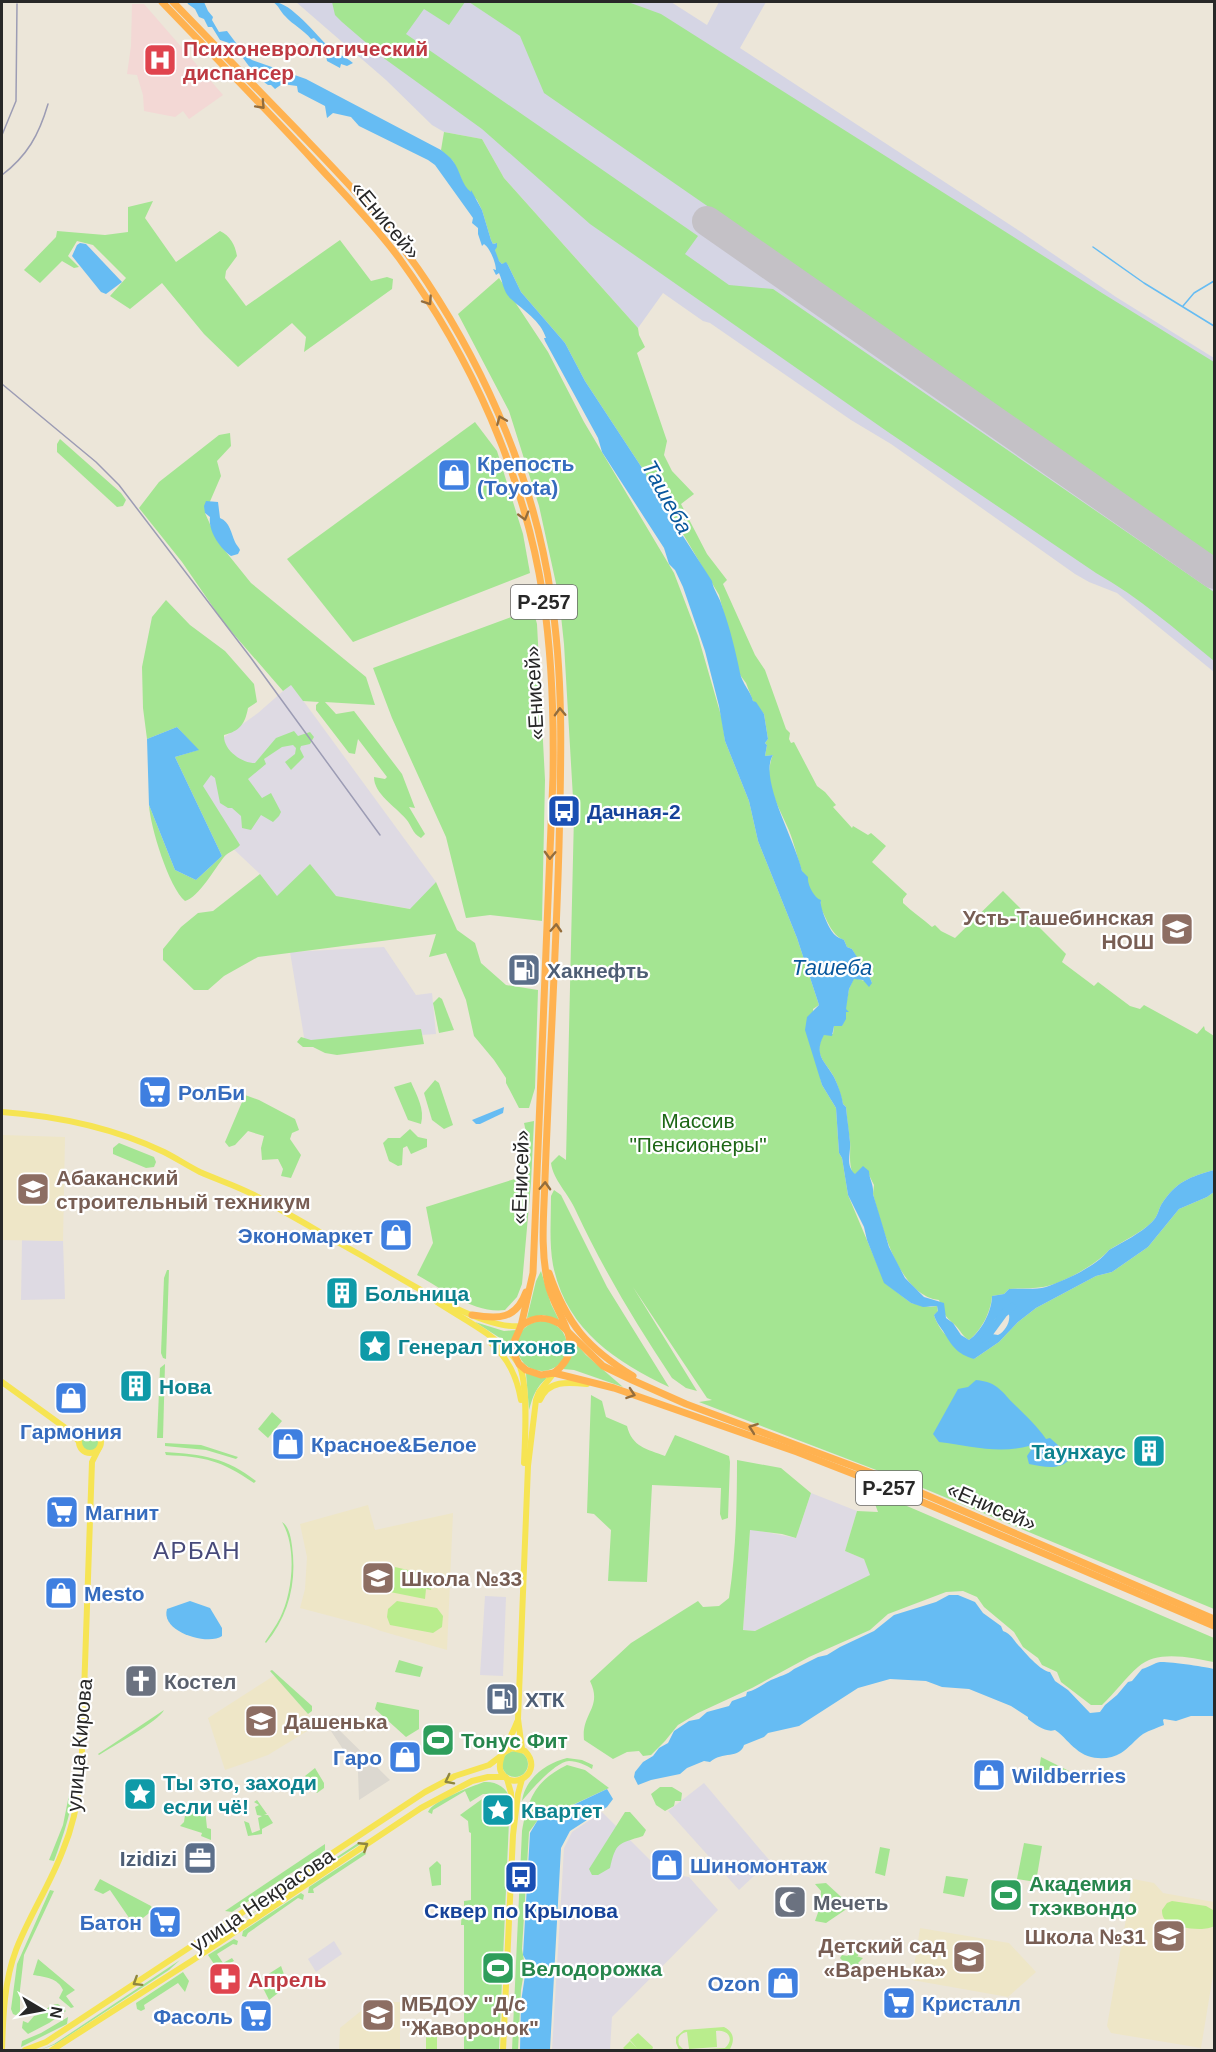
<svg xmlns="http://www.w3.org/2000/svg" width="1216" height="2052" viewBox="0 0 1216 2052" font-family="Helvetica,sans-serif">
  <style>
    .industrial { fill: #dedae3 }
    .education { fill: #eee6c7 }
    .medical { fill: #f3d8d5 }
    .airport { fill: #d5d5e4 }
    .green { fill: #a4e592 }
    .pitch { fill: #b9ed8d }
    .plaza { fill: #dcd8d0 }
    .water { fill: #66bcf3; fill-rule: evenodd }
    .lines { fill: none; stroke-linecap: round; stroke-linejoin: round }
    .stream { stroke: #66bcf3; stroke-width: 1.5 }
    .river { stroke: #66bcf3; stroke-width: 8 }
    .runway { stroke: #c4c1c6; stroke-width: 30 }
    .primary { stroke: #f6e453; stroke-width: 6 }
    .highway { stroke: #ffb250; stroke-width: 7 }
    .rail { stroke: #9c9cb4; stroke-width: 1.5 }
    .oneway { stroke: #946d3c }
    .oneway2 { stroke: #8f863e }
    .labels { text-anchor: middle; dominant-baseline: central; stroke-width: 4.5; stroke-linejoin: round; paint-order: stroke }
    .shield { fill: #fff; stroke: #686868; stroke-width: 1.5 }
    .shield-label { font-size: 20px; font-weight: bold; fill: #282828 }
    .health-label { font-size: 21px; font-weight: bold; fill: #be3a42; stroke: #fff; text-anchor: start }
    .street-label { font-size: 21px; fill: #282828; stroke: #fff }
    .shop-label { font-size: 21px; font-weight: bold; fill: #366cbe; stroke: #fff; text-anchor: start }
    .transit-label { font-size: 21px; font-weight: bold; fill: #164399; stroke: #fff; text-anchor: start }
    .education-label { font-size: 21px; font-weight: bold; fill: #785e54; stroke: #fff; text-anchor: start }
    .service-label { font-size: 21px; font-weight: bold; fill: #4e5e75; stroke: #fff; text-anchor: start }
    .park-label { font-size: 21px; fill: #1d6716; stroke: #fff }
    .culture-label { font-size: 21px; font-weight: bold; fill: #0d838f; stroke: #fff; text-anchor: start }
    .worship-label { font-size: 21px; font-weight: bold; fill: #5b616d; stroke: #fff; text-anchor: start }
    .leisure-label { font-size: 21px; font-weight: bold; fill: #27864d; stroke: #fff; text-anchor: start }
    .water-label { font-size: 22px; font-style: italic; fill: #08579d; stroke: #fff }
    .quarter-label { font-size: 24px; letter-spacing: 1.5px; fill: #474a7a; stroke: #fff }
  </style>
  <rect width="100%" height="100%" fill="#ece6d9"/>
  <g class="industrial">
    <path d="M 291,684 L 436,882 L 411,909 L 336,896 L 277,896 L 260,874 L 208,825 L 185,765 L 258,713 Z"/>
    <path d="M 384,947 L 416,995 L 432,993 L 436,1034 L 305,1043 L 290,952 Z"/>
    <path d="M 22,1240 L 63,1241 L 65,1299 L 21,1300 Z"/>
    <path d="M 811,1493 L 857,1511 L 845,1551 L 864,1559 L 871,1575 L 755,1631 L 743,1630 L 750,1529 L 796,1538 Z"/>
    <path d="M 485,1596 L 506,1597 L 503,1676 L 480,1675 Z"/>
    <path d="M 704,1783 L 770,1861 L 739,1890 L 668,1811 Z"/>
    <path d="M 602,1812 L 663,1873 L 689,1877 L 718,1910 L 612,2017 L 610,2050 L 552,2050 L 564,1848 L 572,1832 Z"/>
    <path d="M 334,1941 L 342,1954 L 316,1972 L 308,1959 Z"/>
  </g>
  <g class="education">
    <path d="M 2,1135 L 65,1137 L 63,1241 L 2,1240 Z"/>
    <path d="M 368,1505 L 375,1530 L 453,1513 L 447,1650 L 381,1631 L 368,1626 L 300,1608 L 305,1589 L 307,1557 L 300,1524 Z"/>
    <path d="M 275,1675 L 317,1725 L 268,1755 L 225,1770 L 208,1718 Z"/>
    <path d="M 1133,1879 L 1154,1883 L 1163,1893 L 1214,1902 L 1214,1969 L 1201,2048 L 1111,2033 L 1107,2026 Z"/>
    <path d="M 920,1928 L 1009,1943 L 1036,1972 L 1008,1997 L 912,1980 Z"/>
    <path d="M 372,2002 L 400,2002 L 400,2050 L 339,2050 L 340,2028 Z"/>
  </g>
  <path class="medical" d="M 132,4 L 144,4 L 223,95 L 189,119 L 183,111 L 175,117 L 144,111 L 143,95 L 137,75 L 127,74 L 131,46 Z"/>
  <path class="airport" d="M 296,2 L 671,2 L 707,25 L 719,2 L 766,2 L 740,48 L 1018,230 L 1116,297 L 1214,358 L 1214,672 L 1117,593 L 1089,582 L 1075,574 L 891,444 L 851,420 L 710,323 L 703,321 L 663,293 L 638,328 L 504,178 L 482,139 L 444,132 L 432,125 L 386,80 Z"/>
  <g class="green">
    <path d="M 332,2 L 465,2 L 449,25 L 424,9 L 406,34 L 698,236 L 685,254 L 729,285 L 773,289 L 1214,592 L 1214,661 C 1176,630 1139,597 1096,573 L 888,432 L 590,224 L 482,129 L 385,59 L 342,22 L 335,15 Z"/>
    <path d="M 469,2 L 628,2 L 661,14 L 1102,293 L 1214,362 L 1214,557 L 544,93 L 520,36 Z"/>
    <path d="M 444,132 L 482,139 L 504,178 L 638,328 L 639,335 L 645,347 L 637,353 L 667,441 L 664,455 L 672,471 L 694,494 L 681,504 L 707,554 L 727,580 L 723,584 L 755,655 L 765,670 L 786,729 L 790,733 L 789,739 L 791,743 L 794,742 L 817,786 L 825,792 L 836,805 L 833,807 L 852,828 L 853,826 L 868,835 L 871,833 L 886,846 L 872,862 L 907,894 L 903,899 L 903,903 C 912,912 922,918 932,927 L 935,925 L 941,931 L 955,938 L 1003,891 L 1066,954 L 1062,962 L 1094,986 L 1098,982 L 1130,1006 L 1140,1009 L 1144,1005 L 1197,1034 L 1204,1026 L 1205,1030 L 1214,1036 L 1214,1170 C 1190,1177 1176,1181 1161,1205 C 1158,1211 1158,1216 1152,1222 C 1141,1233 1123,1241 1109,1250 C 1098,1264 1059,1285 1043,1287 C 1032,1289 1020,1288 1009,1289 L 1004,1294 L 992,1296 C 991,1312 981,1331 969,1340 C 962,1336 961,1331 955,1325 C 944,1315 945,1316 939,1300 C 899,1296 882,1227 873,1194 L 874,1185 L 869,1175 L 853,1174 C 848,1162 851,1152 850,1141 C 848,1129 847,1118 846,1107 L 843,1104 C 841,1096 838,1085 834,1077 C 825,1061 812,1054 824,1034 L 833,1034 L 834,1026 L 842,1026 L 849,989 L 854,978 L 872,983 L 865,965 L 861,965 L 852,949 L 847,947 L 844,940 C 831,935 827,919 820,907 L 821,902 C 802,889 797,846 787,826 C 780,810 771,794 769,777 C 769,772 770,760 773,755 L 765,756 L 767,745 L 765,743 L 768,739 L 764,714 L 753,701 L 746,683 L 740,675 L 719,595 L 670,512 L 666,511 L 653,485 L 647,481 L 646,474 L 585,381 L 565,343 L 521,292 L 508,265 L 506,263 L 502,264 C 495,259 494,251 496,243 L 493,244 L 491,240 L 482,210 L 477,200 L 465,187 L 453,161 L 441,150 Z"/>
    <path d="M 153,201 L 145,218 L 176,262 L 220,231 C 230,236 235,244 237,256 L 226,271 L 225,278 L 246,306 L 340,240 L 371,281 L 387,277 L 393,279 L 392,289 L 304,352 L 306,337 L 292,323 L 238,367 L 204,334 L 162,283 L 130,309 L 110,296 L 126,278 L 93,245 L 77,241 L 68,256 L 79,267 L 74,268 L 62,261 L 40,283 L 24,270 L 56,237 L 57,231 L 105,235 L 128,232 L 128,207 Z"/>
    <path d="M 499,278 L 548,352 L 584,422 L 674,573 L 698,636 L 722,719 L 725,741 L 749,801 L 758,841 L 797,938 L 819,1005 L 813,1009 L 820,1077 L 822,1085 L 836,1108 L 839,1153 L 842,1158 L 848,1195 L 885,1283 L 911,1303 L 930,1307 L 937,1306 L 938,1312 L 934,1315 C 940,1335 958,1346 974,1359 L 999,1342 L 1018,1322 L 1036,1308 L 1096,1276 L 1112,1272 L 1148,1247 L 1179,1209 L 1207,1197 L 1214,1192 L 1214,1609 L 918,1486 L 699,1402 L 712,1400 L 707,1398 L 633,1287 L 697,1391 L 686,1388 L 672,1378 C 636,1324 603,1269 576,1211 C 569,1194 553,1180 551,1163 L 559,1155 L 566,1160 L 574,815 L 564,644 L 559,597 L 539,506 L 509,411 L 458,314 Z"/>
    <path d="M 475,422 L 497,451 L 523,534 L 530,573 L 353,642 L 287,559 Z"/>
    <path d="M 230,433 L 231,446 L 217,461 L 221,476 L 205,513 L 218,542 L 251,583 L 366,677 L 375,705 L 325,702 L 336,714 L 354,711 L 402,774 L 415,808 L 409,807 L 425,834 L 421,838 C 412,833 412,826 406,819 C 395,806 374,794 374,777 L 385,779 L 387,777 L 358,739 L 355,754 L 349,753 L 316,710 L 316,705 L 319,702 L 303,701 L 291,685 L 283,691 L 224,623 L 182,562 L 139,508 L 159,482 L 219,435 Z"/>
    <path d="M 60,439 L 121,493 L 126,500 L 123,506 L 117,507 L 57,452 L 57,444 Z"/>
    <path d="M 166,600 L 190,625 L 225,651 L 254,684 L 257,702 L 248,708 C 245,724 240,731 224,735 C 223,750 242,763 255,763 L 276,738 L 294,731 L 298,736 L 310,732 L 314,737 L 310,744 L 301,746 L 300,749 L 304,757 L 291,770 L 285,762 L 295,754 L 296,748 L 293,745 L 282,747 L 264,759 L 266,764 L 248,779 L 262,798 L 271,793 L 281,812 L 279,816 L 273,822 L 261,815 L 251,830 L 242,828 L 241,816 L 232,808 L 228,808 L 220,803 L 215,778 L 211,775 L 203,786 L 240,845 C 235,851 229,851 224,857 C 215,868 199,897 185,901 C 169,888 150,826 149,805 L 175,870 L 196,880 L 222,856 L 175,757 L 198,750 L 177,727 L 147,739 L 143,708 L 142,667 L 152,617 Z"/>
    <path d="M 533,609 L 537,624 L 545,780 L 542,921 L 490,915 L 466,918 L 446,837 L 392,718 L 373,668 Z"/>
    <path d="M 310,864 L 336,896 L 410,909 L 436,882 L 457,930 L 475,943 L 481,963 L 506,985 L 538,990 L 535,1088 L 529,1108 L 519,1108 L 506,1083 L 506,1078 L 494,1060 L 474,1036 L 466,1000 L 446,953 L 429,957 L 436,934 L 258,957 L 224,976 L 208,990 L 194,990 L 163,960 L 163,949 L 181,927 L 198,913 L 213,911 L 260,874 L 277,896 Z"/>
    <path d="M 439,997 L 442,999 L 454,1030 L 439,1033 L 433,1003 Z"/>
    <path d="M 421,1029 L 424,1044 L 337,1055 L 325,1053 L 313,1047 L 303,1047 L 297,1042 L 301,1037 L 311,1040 Z"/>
    <path d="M 435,1080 L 439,1083 L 453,1125 L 444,1129 L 432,1120 L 424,1093 Z"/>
    <path d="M 411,1082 C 417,1096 425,1109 421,1124 L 408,1120 L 394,1087 Z"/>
    <path d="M 245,1095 L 259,1100 L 295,1119 L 299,1130 L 292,1133 L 290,1139 L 301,1155 L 291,1178 L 281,1176 L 283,1169 L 278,1159 L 262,1160 L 261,1148 L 264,1136 L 248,1131 L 235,1145 L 229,1147 L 225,1142 Z"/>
    <path d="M 534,1121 L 531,1183 L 522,1284 L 517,1297 L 505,1310 C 474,1314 443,1289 417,1275 L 433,1243 L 426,1207 L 521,1177 C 534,1162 528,1141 524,1123 Z"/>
    <path d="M 410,1129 L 418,1137 L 427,1139 L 427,1147 L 411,1154 L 407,1146 L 403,1148 L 402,1165 L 398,1166 L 389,1161 L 383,1143 L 388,1138 L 400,1138 Z"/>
    <path d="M 119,1143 L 154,1157 L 156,1162 L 154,1167 L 146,1168 L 113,1154 L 113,1148 Z"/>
    <path d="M 554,1190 L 561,1195 L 607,1287 L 669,1387 C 614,1361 566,1329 553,1265 C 549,1243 551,1219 551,1196 Z"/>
    <path d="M 167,1270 L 169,1270 L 166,1359 L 163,1358 L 161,1353 L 164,1278 Z"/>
    <path d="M 541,1271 L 551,1304 L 559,1320 L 543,1315 L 527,1318 L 536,1281 Z"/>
    <circle cx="542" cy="1346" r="25"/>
    <path d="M 475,1322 L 504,1331 L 516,1330 L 512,1339 L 511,1348 L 500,1338 Z"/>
    <path d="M 573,1340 L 586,1355 L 623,1387 L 574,1370 L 563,1369 L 572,1355 Z"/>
    <path d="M 165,1364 L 163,1438 L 157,1438 L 160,1368 Z"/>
    <path d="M 526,1373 L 547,1378 C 536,1387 533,1396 529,1410 Z"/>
    <path d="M 591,1395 L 602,1401 L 606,1417 L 627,1426 C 632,1447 647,1449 665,1456 L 675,1435 L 729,1456 L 730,1462 L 728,1518 L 722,1520 L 720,1514 L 721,1488 L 652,1485 L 647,1582 L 608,1581 L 611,1530 L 594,1514 L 587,1513 Z"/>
    <path d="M 272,1412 L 282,1421 L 268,1438 L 258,1429 Z"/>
    <circle cx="90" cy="1441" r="10"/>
    <path d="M 165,1443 L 201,1445 L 238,1457 L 236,1459 L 206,1450 L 165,1446 Z"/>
    <path d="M 165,1452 C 202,1454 227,1458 256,1481 L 254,1483 C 220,1460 206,1457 166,1455 Z"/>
    <path d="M 737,1460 L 781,1468 L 811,1493 L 796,1538 L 782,1534 L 750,1530 L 743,1630 L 755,1631 L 870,1575 L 864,1559 L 845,1551 L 857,1511 L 878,1512 L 875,1504 L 878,1498 L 893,1500 L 1214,1638 L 1214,1662 C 1192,1658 1157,1649 1138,1667 C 1125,1678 1115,1693 1102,1705 L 1091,1705 L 1061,1682 L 1057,1672 L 1042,1665 L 1038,1658 L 1023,1647 L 1014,1632 L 984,1607 L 977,1597 L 963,1591 L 946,1592 L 888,1614 L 870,1630 L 809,1657 L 752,1688 L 698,1713 L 678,1725 L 665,1741 L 651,1755 L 643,1756 L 639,1751 L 627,1752 L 613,1759 L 584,1740 C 581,1713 603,1708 590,1681 L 631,1643 L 698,1601 L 703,1607 L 719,1606 L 729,1598 C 736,1552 737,1506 737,1460 Z"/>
    <path d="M 282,1522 C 289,1526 291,1538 292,1546 C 297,1582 289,1615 266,1643 L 265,1642 C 270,1634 276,1626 280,1618 C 293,1592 297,1547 282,1522 Z"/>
    <path d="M 399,1660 L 423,1667 L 420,1677 L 395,1672 Z"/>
    <path d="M 272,1670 L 312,1706 L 312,1711 L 308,1714 L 270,1671 Z"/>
    <path d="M 377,1702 L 419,1710 L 419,1729 L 406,1737 L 375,1709 Z"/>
    <path d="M 164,1710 C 159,1721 113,1746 99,1755 L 98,1754 Z"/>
    <circle cx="515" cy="1764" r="13"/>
    <path d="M 1041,1757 L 1069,1771 L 1068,1775 L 1039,1770 Z"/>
    <path d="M 567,1758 L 582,1760 L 593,1765 L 592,1769 C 586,1765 577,1761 569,1761 C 555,1762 531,1790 522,1801 C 525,1779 546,1763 567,1758 Z"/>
    <path d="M 567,1765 L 585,1770 L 609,1788 L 553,1814 L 540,1817 L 529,1832 L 522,1949 L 525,1966 L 521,1990 L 518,2050 L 512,2050 L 522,1831 C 528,1798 536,1780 567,1765 Z"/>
    <path d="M 315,1768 L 324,1783 L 324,1788 L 317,1793 L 305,1776 Z"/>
    <path d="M 72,1780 L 76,1780 C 72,1809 64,1834 54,1861 L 49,1860 L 63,1825 Z"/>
    <path d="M 133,1780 L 148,1783 L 153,1790 L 148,1807 L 128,1800 Z"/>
    <path d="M 484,1782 C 496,1781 506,1787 510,1798 L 499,2050 L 464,2050 L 464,1925 L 461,1925 L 462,1908 L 464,1908 L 464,1901 L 471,1900 L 471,1833 L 469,1832 L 468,1821 L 460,1815 L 489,1794 L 483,1794 L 470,1802 L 465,1791 L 433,1810 L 432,1814 L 428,1812 C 433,1800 471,1787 484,1782 Z"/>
    <path d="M 660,1787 L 672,1787 L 682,1793 L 681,1801 L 675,1801 L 674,1806 L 665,1811 L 656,1805 L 651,1794 Z"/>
    <path d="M 257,1800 L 267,1814 L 264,1815 L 268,1815 L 273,1823 L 262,1829 L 262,1834 L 248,1836 L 244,1821 L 249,1823 L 252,1833 L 260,1830 L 258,1818 L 262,1816 L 257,1815 L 255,1807 L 259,1805 L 254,1802 Z"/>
    <path d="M 186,1809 L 188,1812 L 205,1809 L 207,1828 L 211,1829 L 211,1840 L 201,1836 L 202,1833 L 180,1826 L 184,1822 Z"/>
    <path d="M 625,1812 L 630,1812 L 646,1830 L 643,1836 C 618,1844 616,1842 610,1868 L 598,1875 L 592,1875 L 589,1869 Z"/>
    <path d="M 358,1843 L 359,1845 L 199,1948 L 200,1948 Z"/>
    <path d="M 1024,1843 L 1042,1846 L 1036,1882 L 1017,1879 Z"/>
    <path d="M 325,1844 L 325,1851 L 232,1912 L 225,1911 Z"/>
    <path d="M 880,1847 L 890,1849 L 885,1876 L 875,1873 Z"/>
    <path d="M 364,1851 L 366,1854 L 313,1889 L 314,1893 L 308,1893 L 309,1887 Z"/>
    <path d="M 437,1861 L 441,1865 L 441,1885 L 432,1886 L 429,1868 Z"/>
    <path d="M 946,1876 L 968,1879 L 964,1897 L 943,1893 Z"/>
    <path d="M 100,1879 L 151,1906 L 153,1910 L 134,1925 L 110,1890 L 103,1894 L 94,1890 Z"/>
    <path d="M 826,1883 L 851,1906 L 826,1923 L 815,1921 L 820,1907 L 821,1891 L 815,1884 Z"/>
    <path d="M 50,1890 L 54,1891 L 24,1955 L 20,1990 L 20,2017 L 13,2014 L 11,2009 L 17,1964 Z"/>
    <path d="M 301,1893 L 304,1895 L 303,1900 L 298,1898 L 248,1933 L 246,1937 L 242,1936 L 243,1931 Z"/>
    <path d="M 234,1939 L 238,1941 L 237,1945 L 233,1944 L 217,1954 L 223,1963 L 232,1958 L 234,1961 L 228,1964 L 214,1964 L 208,1955 Z"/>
    <path d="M 858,1943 L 860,1943 L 858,1956 L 856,1956 L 863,1958 L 858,1963 L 860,1965 L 855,1969 L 856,1971 L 853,1972 L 840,1958 L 842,1955 L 848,1956 L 847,1954 Z"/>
    <path d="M 38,1959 L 75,1990 L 66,1996 L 74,2007 L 71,2008 L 59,1998 L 63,1990 C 58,1978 45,1977 33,1975 Z"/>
    <path d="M 180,1960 L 169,1970 L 70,2035 L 56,2044 L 40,2050 L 54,2044 Z"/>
    <path d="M 281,1966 L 285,1977 L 282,1990 L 269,2000 L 259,1980 Z"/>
    <path d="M 183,1972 L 189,1981 L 185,1992 L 178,1983 L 144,2005 L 145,2009 L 141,2011 L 137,2009 L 136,2003 Z"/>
    <path d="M 58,2004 L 66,2011 L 49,2023 L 28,2034 L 22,2028 L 23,2021 L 28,2023 L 34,2016 C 43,2015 48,2004 58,2004 Z"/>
    <path d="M 68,2017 L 67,2024 L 21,2047 L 22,2041 L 41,2033 Z"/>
  </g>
  <g class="pitch">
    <path d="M 395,1567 L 434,1576 L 431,1590 L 426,1589 L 425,1599 L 390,1592 Z"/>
    <path d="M 397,1601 L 437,1608 L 443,1616 L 442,1627 L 433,1633 L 390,1625 L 387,1617 L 388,1609 Z"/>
    <path d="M 1172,1901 L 1206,1906 L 1213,1910 L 1214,1926 C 1206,1932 1176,1928 1168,1922 C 1163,1919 1162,1915 1162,1910 L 1167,1903 Z"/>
    <path d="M 724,2027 C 734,2032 735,2040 730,2049 L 738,2049 L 738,2050 L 691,2050 L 725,2048 C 735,2039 728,2029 716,2031 L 717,2047 L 689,2049 L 687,2032 C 680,2033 677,2038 679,2045 L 684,2050 L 679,2050 L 676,2043 L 676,2037 L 684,2030 Z"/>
    <path d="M 426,2029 L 437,2030 L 437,2050 L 426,2050 Z"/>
    <path d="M 638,2033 L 653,2047 L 652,2050 L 626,2050 L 623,2048 L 630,2041 L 637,2048 L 630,2040 Z"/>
  </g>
  <g class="plaza">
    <path d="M 332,1723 L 390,1780 L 359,1800 L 358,1772 L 329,1728 L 329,1725 Z"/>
    <circle cx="493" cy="1816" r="9"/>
  </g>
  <g class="water">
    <path d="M 187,2 L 204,2 L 208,11 L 213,17 L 212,20 L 219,32 L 227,31 L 245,55 L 252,60 L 306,79 L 441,150 C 445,153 450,157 453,161 C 460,170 462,186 471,192 L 471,190 L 482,210 L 491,240 L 493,244 L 497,243 L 497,247 L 495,250 L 499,261 L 502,264 L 506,262 L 508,265 L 521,292 L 565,343 L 585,381 L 646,474 L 647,481 L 651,481 C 657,490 661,501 666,510 L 670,512 L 681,533 L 712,581 C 713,589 720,598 722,606 C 730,628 736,653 740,673 C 742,683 751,692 753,701 L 756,702 L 764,714 L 768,739 L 765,743 L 767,745 L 765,756 L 773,755 C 758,778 796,842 802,871 L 808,877 C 807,884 814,898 821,900 C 819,906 829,930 835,935 C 838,938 840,938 844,940 L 847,947 L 852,949 L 862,965 L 865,965 L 872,983 L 869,987 L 863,980 L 854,979 L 849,989 L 846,1009 L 849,1012 L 846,1012 L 846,1019 L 842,1026 L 834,1026 L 832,1036 L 824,1035 C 813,1055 825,1061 834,1077 C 838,1085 842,1096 843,1104 L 846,1107 C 847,1119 849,1130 850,1142 C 851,1154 845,1165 855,1174 L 863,1166 L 869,1171 C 869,1179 874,1184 873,1194 L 889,1247 L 905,1278 L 924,1297 L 944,1303 L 946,1318 L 953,1323 L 961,1335 L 969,1340 C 981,1332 992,1311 992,1296 L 1004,1294 L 1009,1289 C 1021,1288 1035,1290 1046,1287 C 1065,1280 1096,1267 1109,1250 C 1123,1242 1141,1233 1152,1222 C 1158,1216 1158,1211 1161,1205 C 1176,1181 1190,1177 1214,1170 L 1214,1192 L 1207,1197 L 1179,1209 L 1148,1247 L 1112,1272 L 1096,1276 L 1036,1308 L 1018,1322 L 999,1342 L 974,1359 C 957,1354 952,1346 943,1331 C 939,1325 936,1322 934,1315 L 938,1311 L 937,1306 L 923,1307 L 911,1303 L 884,1283 L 867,1240 L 864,1227 L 848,1195 L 842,1158 L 839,1153 L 836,1108 L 822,1085 L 805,1030 L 807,1017 L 819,1005 L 797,938 L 758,841 L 749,801 L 725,741 L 719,706 L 705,651 L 683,587 L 675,570 L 669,564 L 664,548 L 602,452 L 598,438 L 545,341 L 544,338 L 546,338 C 541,321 523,310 511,299 C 503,292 503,282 499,273 L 496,275 L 493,269 L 496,270 C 496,263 490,248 484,244 L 482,246 L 478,234 L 478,228 L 472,223 L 473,218 L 435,165 L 428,160 L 359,126 L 351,117 L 333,113 L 327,118 L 325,106 L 298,92 L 297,86 L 282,84 L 275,89 L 271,85 L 268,85 L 257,77 L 240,54 L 232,52 L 229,43 L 220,40 L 212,27 L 208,27 L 204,19 L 199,17 L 195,9 L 188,4 ZM 1008,1312 C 1012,1319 1006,1331 998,1335 L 992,1334 C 989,1323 997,1314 1008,1312 Z"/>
    <path d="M 273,2 C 290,1 316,35 329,47 C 336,53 346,57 353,63 L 347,66 L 341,64 L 340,68 L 327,61 L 326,55 L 330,54 L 314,38 L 311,39 C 304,30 293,25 285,16 C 280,11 279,6 273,2 Z"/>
    <path d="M 80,243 L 86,244 L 122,282 L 106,294 L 101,292 L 72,256 L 77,245 Z"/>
    <path d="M 206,501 L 218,502 L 220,518 C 230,522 231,533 235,542 C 236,545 239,547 240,550 L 238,554 L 231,556 C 220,548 208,531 210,517 L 205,513 L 204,506 Z"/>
    <path d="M 177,727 L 199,750 L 175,757 L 222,856 L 196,880 L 175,870 L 149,805 L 147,739 Z"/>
    <path d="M 504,1107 L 503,1113 L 480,1124 L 476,1124 L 472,1120 Z"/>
    <path d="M 976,1380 C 999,1382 1002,1393 1016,1406 C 1027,1417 1037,1426 1046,1439 L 1050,1438 L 1059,1446 L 1058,1451 L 1067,1456 L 1068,1461 C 1057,1471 1042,1466 1029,1464 L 1027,1456 L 1031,1450 L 1029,1446 C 998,1454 970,1446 939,1442 L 933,1434 L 958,1389 L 968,1387 Z"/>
    <path d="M 949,1595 L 958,1595 L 975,1602 L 983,1613 L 1001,1626 L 1003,1631 C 1013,1635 1014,1642 1021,1648 C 1027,1655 1041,1671 1050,1672 L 1055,1681 L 1068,1690 L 1090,1713 L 1100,1712 L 1105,1705 L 1117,1695 L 1128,1682 L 1132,1681 L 1142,1669 C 1149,1667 1154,1663 1160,1662 C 1165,1661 1209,1667 1214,1669 L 1214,1716 L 1191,1716 L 1176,1721 L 1164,1719 L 1163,1720 L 1164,1725 C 1157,1728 1150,1730 1143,1734 C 1135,1740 1129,1748 1121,1753 C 1108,1761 1088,1760 1076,1749 C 1069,1744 1064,1736 1055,1730 C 1046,1733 1036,1725 1028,1719 L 1028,1717 L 1011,1706 L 969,1689 L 942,1687 L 926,1681 L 890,1679 L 858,1688 L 799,1726 L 768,1733 L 764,1737 L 744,1745 C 740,1759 722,1751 710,1762 L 704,1761 L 687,1768 L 680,1774 L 651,1780 L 638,1785 L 634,1777 L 635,1772 L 643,1762 L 653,1756 L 659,1748 L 668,1743 L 674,1731 L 689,1721 L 699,1719 L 707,1712 L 729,1706 L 732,1701 L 746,1696 L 747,1692 C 756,1690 763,1684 771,1680 C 780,1676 787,1675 794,1669 L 818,1657 L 827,1655 L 840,1647 L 874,1631 L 894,1615 L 936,1602 Z"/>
    <path d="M 190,1601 L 210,1608 L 222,1628 L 222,1636 C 208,1646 160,1632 167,1609 Z"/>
    <path d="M 607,1789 L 613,1799 L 607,1807 L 570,1831 L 561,1848 L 550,2050 L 520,2050 L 521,2002 L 527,1962 L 523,1955 L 530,1833 L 539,1818 L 552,1815 Z"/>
  </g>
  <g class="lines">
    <g class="stream">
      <path d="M 1093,247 L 1144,283 L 1214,326"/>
      <path d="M 1183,306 L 1194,293 L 1214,281"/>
    </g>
    <path class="river" d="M 985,1339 L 1004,1313 L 1012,1307"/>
    <path class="runway" d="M 707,221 L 1214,574"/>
    <g class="primary">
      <path d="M 2,1112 C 56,1116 114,1128 164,1152 C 176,1158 188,1166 200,1172 C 218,1180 237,1186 254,1195 C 289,1214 323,1234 357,1253 C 395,1274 480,1331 521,1326"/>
      <path d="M 437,1302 C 461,1318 502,1338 518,1363 C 529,1380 525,1441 524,1463"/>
      <path d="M 490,1342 C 508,1358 517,1376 521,1400"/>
      <path d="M 2,1382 L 71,1432 L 79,1442"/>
      <path d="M 540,1400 C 548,1380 568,1382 587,1384"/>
      <circle cx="90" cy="1442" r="11"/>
      <path d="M 522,1749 L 518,1719 L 528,1466 L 536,1400 L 539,1392 L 554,1373"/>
      <path d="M 503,1753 L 512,1748 L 525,1751 C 545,1772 512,1793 501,1772 C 495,1760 513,1735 517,1722"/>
      <path d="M 507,1779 L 511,1793 L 512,1817"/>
      <path d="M 2,2050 C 3,2018 4,1981 16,1950 C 29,1916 50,1885 63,1850 C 76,1819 81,1785 82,1751 L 92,1462 L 98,1450"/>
      <path d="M 25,2050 L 46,2042 L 425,1792 L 455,1776 L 489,1765 L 501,1756"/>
      <path d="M 52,2050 L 193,1960 L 421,1808 L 472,1781 L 488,1777 L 505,1777"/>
      <path d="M 503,2050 L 513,1835 L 518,1794 L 522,1779"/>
    </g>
    <g class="highway">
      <path d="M 162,2 C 212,54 263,106 312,159 C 341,191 373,223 399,258 C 471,357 524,474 543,596 C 552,656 554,717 553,777 L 533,1273 L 521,1326 L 513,1344 L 515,1356 L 519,1364 L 526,1370 L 541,1375 L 554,1373 L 614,1388 L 797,1452 L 892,1489 L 1214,1626"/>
      <path d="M 173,2 C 215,45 257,89 299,132 C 344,179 391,227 427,282 C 489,376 535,484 551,596 C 564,679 561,763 559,846 C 556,957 549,1068 545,1179 C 544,1213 540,1250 548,1284 C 552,1304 572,1329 570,1348 C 569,1359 563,1366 554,1373"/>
      <path d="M 549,1273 C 567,1324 587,1348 633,1376"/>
      <path d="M 472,1315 C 498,1319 516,1320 526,1292"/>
      <path d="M 521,1326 C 534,1316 546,1316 560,1324 L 603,1366 L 632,1380 L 686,1404 L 896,1482 L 1214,1619"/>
    </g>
    <g class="rail">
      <path d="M 2,135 L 16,101 L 17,4"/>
      <path d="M 2,175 C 27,156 39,135 48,104"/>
      <path d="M 2,384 L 96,462 L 119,485 L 251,658 L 380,835"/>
    </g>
  </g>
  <defs><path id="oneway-chevron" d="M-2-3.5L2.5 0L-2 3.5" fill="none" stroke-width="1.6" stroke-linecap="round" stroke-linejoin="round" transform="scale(1.5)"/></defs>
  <g class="oneway">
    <use href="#oneway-chevron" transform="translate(261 105) rotate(47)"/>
    <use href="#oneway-chevron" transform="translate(428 301) rotate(56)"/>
    <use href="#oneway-chevron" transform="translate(501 420) rotate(-113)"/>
    <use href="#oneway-chevron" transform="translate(524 516) rotate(74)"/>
    <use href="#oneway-chevron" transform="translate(560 712) rotate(-92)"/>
    <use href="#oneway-chevron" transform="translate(550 855) rotate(92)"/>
    <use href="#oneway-chevron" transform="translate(556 928) rotate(-87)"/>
    <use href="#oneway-chevron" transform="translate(545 1186) rotate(-88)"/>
    <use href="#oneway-chevron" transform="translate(631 1394) rotate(19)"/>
    <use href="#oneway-chevron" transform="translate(753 1428) rotate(-160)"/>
  </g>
  <g class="oneway2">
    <use href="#oneway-chevron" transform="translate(449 1780) rotate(153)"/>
    <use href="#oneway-chevron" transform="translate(364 1846) rotate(-33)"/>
    <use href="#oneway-chevron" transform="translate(137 1982) rotate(148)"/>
  </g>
  <defs>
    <g id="hospital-square" transform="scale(1.725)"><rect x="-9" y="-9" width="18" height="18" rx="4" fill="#e0444e" stroke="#fff"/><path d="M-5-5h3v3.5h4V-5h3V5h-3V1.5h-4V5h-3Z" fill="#fff"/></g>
    <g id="shop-square" transform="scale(1.725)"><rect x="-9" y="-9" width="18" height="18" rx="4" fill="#3f7fe0" stroke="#fff"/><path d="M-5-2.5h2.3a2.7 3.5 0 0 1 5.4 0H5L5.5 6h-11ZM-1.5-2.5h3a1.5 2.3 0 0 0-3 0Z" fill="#fff"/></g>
    <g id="bus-square" transform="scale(1.725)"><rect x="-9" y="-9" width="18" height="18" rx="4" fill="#1a4fb4" stroke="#fff"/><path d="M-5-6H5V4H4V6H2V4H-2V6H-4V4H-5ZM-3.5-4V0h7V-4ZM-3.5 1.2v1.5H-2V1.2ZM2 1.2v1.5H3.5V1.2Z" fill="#fff"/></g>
    <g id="school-square" transform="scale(1.725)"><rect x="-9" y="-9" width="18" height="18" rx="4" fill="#8d6e63" stroke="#fff"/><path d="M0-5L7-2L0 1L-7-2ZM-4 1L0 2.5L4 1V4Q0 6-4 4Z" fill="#fff"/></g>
    <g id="fuel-square" transform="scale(1.725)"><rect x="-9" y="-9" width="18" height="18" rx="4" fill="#5c6f8a" stroke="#fff"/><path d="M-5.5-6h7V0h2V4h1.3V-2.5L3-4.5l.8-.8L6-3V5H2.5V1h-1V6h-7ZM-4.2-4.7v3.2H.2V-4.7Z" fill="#fff"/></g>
    <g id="supermarket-square" transform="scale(1.725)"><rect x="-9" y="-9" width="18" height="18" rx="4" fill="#3f7fe0" stroke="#fff"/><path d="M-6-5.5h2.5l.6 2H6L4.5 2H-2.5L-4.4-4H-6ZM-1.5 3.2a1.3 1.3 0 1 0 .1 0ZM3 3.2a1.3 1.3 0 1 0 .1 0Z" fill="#fff"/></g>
    <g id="university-square" transform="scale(1.725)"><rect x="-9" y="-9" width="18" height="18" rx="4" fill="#8d6e63" stroke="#fff"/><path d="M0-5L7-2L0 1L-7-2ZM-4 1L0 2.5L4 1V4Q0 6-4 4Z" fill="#fff"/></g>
    <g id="building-square" transform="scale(1.725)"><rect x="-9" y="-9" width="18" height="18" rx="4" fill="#0f9aa8" stroke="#fff"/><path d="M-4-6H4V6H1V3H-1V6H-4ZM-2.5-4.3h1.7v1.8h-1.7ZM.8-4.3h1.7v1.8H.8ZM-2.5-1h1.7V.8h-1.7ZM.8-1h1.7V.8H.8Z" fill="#fff"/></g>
    <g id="sight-square" transform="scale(1.725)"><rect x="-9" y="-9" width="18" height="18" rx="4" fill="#0f9aa8" stroke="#fff"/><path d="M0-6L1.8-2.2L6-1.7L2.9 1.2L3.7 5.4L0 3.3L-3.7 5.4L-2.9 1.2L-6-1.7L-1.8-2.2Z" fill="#fff"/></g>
    <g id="church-square" transform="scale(1.725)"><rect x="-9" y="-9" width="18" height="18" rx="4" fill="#6b7280" stroke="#fff"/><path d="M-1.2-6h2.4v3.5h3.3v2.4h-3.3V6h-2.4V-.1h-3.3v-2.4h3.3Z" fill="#fff"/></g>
    <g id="stadium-square" transform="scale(1.725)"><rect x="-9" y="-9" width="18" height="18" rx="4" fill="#2e9e5b" stroke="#fff"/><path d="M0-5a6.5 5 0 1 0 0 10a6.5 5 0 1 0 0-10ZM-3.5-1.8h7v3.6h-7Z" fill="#fff"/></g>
    <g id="office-square" transform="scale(1.725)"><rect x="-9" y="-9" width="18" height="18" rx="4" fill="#5c6f8a" stroke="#fff"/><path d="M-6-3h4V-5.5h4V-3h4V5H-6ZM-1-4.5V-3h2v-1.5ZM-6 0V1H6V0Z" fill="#fff"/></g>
    <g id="mosque-square" transform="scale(1.725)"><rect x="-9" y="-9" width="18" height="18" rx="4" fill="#6b7280" stroke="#fff"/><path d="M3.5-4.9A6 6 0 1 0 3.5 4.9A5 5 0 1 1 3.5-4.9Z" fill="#fff"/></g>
    <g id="pharmacy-square" transform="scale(1.725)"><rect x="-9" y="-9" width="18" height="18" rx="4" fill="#e0444e" stroke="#fff"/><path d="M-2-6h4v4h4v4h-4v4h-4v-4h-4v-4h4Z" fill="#fff"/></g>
  </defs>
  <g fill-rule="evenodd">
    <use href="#hospital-square" x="160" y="60"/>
    <use href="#shop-square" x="454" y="475"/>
    <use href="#bus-square" x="564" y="811"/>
    <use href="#school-square" x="1177" y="929"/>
    <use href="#fuel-square" x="524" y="970"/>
    <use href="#supermarket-square" x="155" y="1092"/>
    <use href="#university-square" x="33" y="1189"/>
    <use href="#shop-square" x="396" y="1235"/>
    <use href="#building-square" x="342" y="1293"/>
    <use href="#sight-square" x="375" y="1346"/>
    <use href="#building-square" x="136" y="1386"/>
    <use href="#shop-square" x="71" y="1398"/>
    <use href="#shop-square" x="288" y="1444"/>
    <use href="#building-square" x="1149" y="1451"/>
    <use href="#supermarket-square" x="62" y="1512"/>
    <use href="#school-square" x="378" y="1578"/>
    <use href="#shop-square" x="61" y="1593"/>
    <use href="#church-square" x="141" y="1681"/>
    <use href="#fuel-square" x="502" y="1699"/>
    <use href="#school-square" x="261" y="1721"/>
    <use href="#stadium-square" x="438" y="1740"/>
    <use href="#shop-square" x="405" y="1757"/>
    <use href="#shop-square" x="989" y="1775"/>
    <use href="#sight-square" x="140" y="1794"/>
    <use href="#sight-square" x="498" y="1810"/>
    <use href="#office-square" x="200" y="1858"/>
    <use href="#shop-square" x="667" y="1865"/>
    <use href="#bus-square" x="521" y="1877"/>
    <use href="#stadium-square" x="1006" y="1895"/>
    <use href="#mosque-square" x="790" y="1902"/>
    <use href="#supermarket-square" x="165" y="1922"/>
    <use href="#school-square" x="1169" y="1936"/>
    <use href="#school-square" x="969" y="1957"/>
    <use href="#stadium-square" x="498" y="1968"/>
    <use href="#pharmacy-square" x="225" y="1979"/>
    <use href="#shop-square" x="783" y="1983"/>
    <use href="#supermarket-square" x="899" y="2003"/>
    <use href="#school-square" x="378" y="2015"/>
    <use href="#supermarket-square" x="256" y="2016"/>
  </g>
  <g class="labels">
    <g class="shield">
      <rect x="511" y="585" width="66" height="34" rx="4.5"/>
      <rect x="856" y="1471" width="66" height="34" rx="4.5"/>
    </g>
    <g class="shield-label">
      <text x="544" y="602">Р-257</text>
      <text x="889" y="1488">Р-257</text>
    </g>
    <g class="health-label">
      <text x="183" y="48">Психоневрологический<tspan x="183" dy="24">диспансер</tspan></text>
      <text x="248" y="1979">Апрель</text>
    </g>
    <g class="street-label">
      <text transform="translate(386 220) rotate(50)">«Енисей»</text>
      <text transform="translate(534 693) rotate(-93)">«Енисей»</text>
      <text transform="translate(520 1177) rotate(-88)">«Енисей»</text>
      <text transform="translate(992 1506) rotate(23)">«Енисей»</text>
      <text transform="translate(79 1745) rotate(-85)">улица Кирова</text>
      <text transform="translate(262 1900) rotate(-34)">улица Некрасова</text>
    </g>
    <g class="shop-label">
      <text x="477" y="463">Крепость<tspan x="477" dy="24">(Toyota)</tspan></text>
      <text x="178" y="1092">РолБи</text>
      <text x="373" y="1235" text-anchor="end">Экономаркет</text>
      <text x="71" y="1431" text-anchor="middle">Гармония</text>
      <text x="311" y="1444">Красное&amp;Белое</text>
      <text x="85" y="1512">Магнит</text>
      <text x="84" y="1593">Mesto</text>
      <text x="382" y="1757" text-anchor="end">Гаро</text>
      <text x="1012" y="1775">Wildberries</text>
      <text x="690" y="1865">Шиномонтаж</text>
      <text x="142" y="1922" text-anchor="end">Батон</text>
      <text x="760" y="1983" text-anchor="end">Ozon</text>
      <text x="922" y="2003">Кристалл</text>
      <text x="233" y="2016" text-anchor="end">Фасоль</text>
    </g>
    <g class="transit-label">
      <text x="587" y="811">Дачная-2</text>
      <text x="521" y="1910" text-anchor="middle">Сквер по Крылова</text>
    </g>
    <g class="education-label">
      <text x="1154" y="917" text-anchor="end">Усть-Ташебинская<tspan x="1154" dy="24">НОШ</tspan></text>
      <text x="56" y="1177">Абаканский<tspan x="56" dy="24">строительный техникум</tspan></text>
      <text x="401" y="1578">Школа №33</text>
      <text x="284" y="1721">Дашенька</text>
      <text x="1146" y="1936" text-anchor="end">Школа №31</text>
      <text x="946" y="1945" text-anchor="end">Детский сад<tspan x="946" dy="24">«Варенька»</tspan></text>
      <text x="401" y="2003">МБДОУ "Д/с<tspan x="401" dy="24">"Жаворонок"</tspan></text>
    </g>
    <g class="service-label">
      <text x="547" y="970">Хакнефть</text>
      <text x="525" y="1699">ХТК</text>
      <text x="177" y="1858" text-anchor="end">Izidizi</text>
    </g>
    <g class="park-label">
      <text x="698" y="1120">Массив<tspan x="698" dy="24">"Пенсионеры"</tspan></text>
    </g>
    <g class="culture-label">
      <text x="365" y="1293">Больница</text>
      <text x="398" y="1346">Генерал Тихонов</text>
      <text x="159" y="1386">Нова</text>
      <text x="1126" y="1451" text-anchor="end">Таунхаус</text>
      <text x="163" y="1782">Ты это, заходи<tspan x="163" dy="24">если чё!</tspan></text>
      <text x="521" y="1810">Квартет</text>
    </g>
    <g class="worship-label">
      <text x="164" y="1681">Костел</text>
      <text x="813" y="1902">Мечеть</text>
    </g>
    <g class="leisure-label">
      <text x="461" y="1740">Тонус Фит</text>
      <text x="1029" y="1883">Академия<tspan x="1029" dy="24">тхэквондо</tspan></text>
      <text x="521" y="1968">Велодорожка</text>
    </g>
    <g class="water-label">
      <text transform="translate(667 497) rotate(61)">Ташеба</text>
      <text x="832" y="967">Ташеба</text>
    </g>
    <g class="quarter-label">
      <text x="197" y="1550">АРБАН</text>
    </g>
  </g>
  <rect width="1216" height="2052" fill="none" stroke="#282828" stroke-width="6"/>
  <g transform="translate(42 2010) rotate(100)" stroke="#ffffff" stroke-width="4.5" paint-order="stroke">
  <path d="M0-4.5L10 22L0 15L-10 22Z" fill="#282828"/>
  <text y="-9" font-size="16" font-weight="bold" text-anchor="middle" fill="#282828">N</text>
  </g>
</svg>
